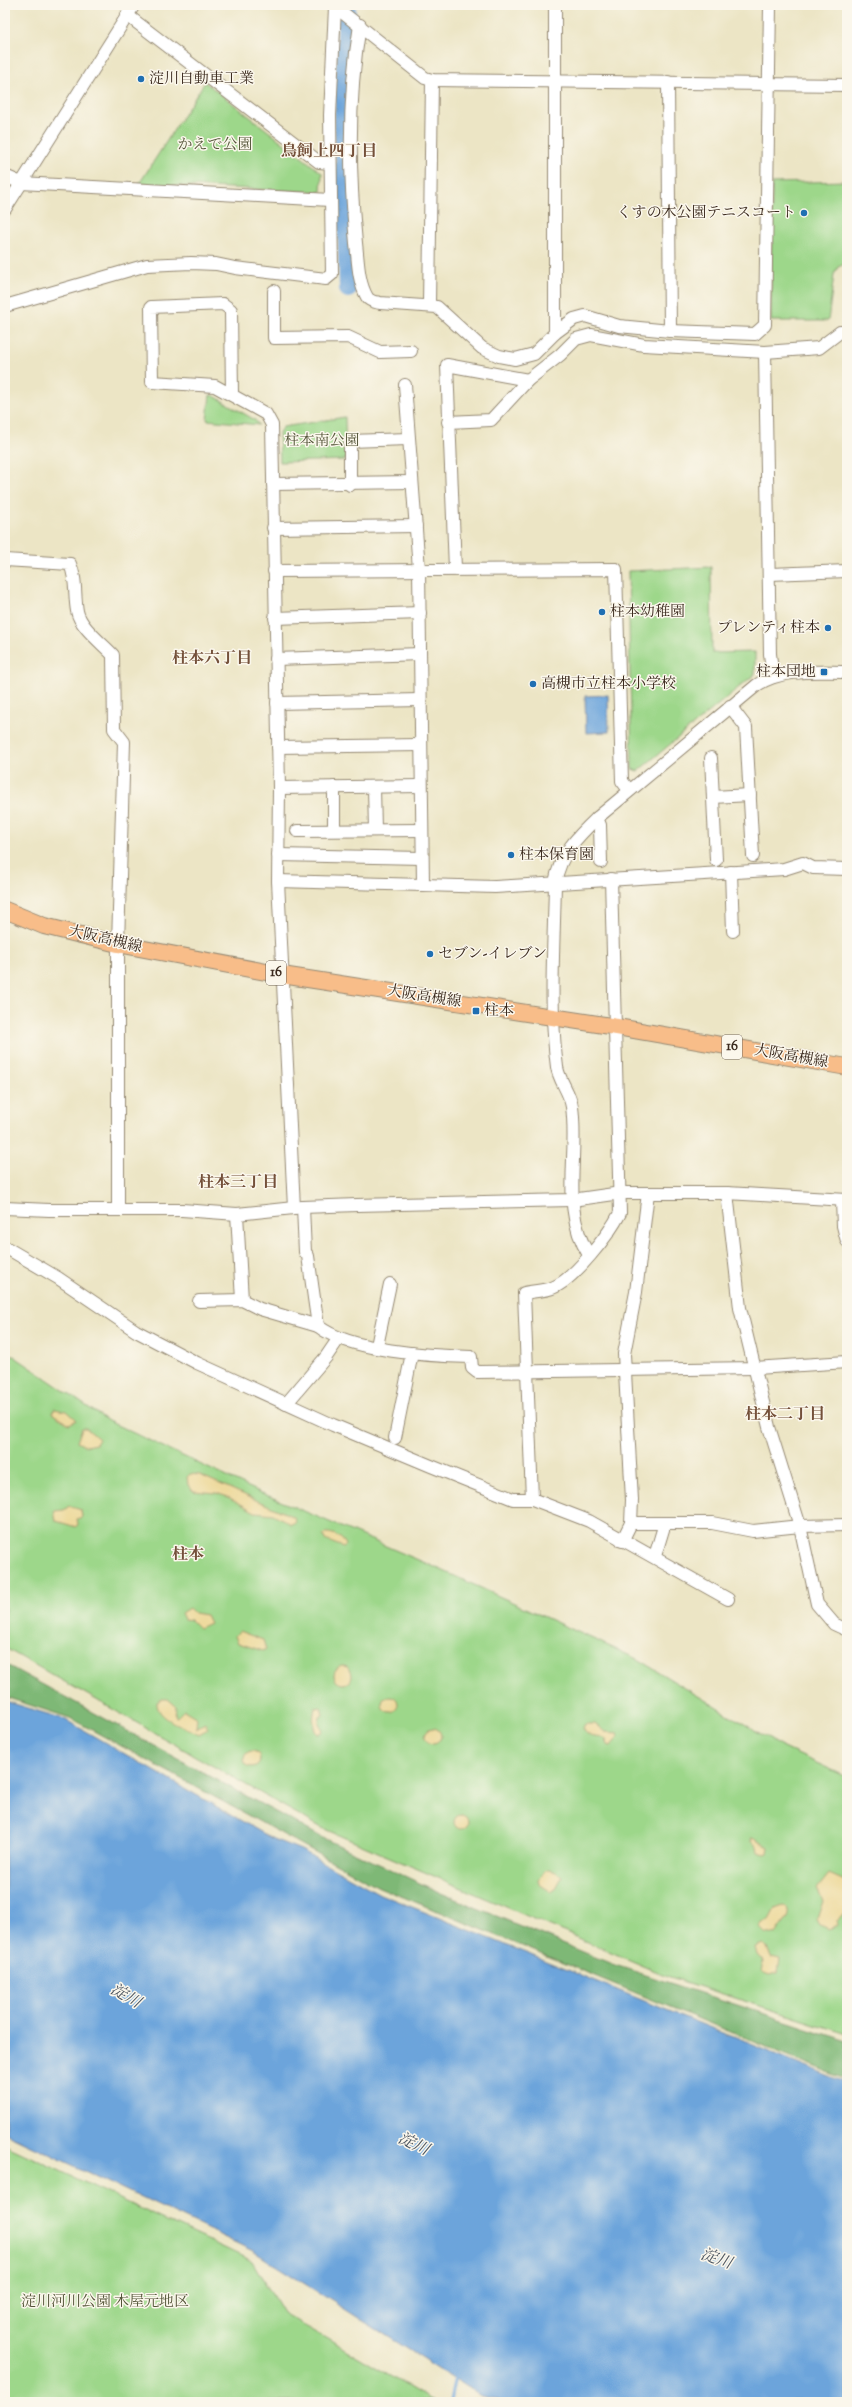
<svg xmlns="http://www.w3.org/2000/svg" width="852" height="2407" viewBox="0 0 852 2407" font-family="'Sorts Mill Goudy','Noto Serif JP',serif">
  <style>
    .green { fill: #9dd78a; stroke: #6c8054 }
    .forest { fill: #7eb876; stroke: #5c714a }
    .sand { fill: #eeda9e; stroke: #94825e }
    .water { fill: #6ca4db; stroke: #54677c }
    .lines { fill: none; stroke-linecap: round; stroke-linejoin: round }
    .stream { stroke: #6ca4db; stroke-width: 3 }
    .river { stroke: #6ca4db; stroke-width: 18 }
    .minor-casing { stroke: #948872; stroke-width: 14 }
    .major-casing { stroke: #948872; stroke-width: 18 }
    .minor { stroke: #fff; stroke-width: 12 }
    .major { stroke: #f8bd89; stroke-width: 16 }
    .poi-dot { fill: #1f6fb2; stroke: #fbf7ec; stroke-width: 1.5 }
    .labels { text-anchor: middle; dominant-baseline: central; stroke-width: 3; stroke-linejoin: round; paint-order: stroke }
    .shield { fill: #fbf7ec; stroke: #75685c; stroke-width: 1 }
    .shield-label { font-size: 14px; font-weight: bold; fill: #3b2a1e }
    .poi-label { font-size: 15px; fill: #3b2a1e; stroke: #fbf7ec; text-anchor: start }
    .park-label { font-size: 15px; fill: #545539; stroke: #fbf7ec }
    .street-label { font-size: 15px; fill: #3b2a1e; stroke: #fbf7ec }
    .neighbourhood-label { font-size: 16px; font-weight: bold; fill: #74503a; stroke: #fbf7ec }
    .water-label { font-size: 16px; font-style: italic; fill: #4c5560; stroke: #fbf7ec }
  </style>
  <rect width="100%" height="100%" fill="#fbf7ec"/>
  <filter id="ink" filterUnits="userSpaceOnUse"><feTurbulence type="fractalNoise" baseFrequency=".025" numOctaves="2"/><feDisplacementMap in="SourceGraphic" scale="8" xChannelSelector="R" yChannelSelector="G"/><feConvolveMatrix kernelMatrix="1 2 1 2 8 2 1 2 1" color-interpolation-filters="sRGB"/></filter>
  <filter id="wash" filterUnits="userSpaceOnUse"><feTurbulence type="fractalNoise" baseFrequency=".012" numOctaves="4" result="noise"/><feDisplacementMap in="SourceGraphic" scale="16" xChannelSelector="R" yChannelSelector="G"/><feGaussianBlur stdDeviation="0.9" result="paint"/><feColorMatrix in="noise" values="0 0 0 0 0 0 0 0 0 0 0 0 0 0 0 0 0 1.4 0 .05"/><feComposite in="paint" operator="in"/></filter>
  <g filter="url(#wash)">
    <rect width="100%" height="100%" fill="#ece5c5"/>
    <g class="green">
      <path d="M 205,82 L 322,173 L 321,192 L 139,184 Z"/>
      <path d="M 847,181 L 847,263 L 838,267 L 834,274 L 828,321 L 771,321 L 772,183 Z"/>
      <path d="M 210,395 L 214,396 L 255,420 L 259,425 L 207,420 Z"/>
      <path d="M 345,417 L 346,460 L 280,462 L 279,432 L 283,427 Z"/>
      <path d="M 711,567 L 712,653 L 755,652 L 755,674 L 638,771 L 632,769 L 628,571 Z"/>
      <path d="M 5,1350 L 108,1421 L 257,1491 L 437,1568 L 637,1659 L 784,1748 L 847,1777 L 847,2034 L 667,1976 L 322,1828 L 5,1648 Z"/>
      <path d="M 5,2145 L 252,2261 L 283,2313 L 434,2402 L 5,2402 Z"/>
    </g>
    <path class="forest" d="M 5,1664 L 323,1838 L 441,1893 L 612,1964 L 847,2041 L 847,2080 L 379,1887 L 70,1718 L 5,1697 Z"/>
    <g class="sand">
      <path d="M 54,1409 L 67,1411 L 77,1420 L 69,1424 L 53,1414 Z"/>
      <path d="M 82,1428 L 86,1428 L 99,1439 L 96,1444 L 86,1446 L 77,1442 Z"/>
      <path d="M 190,1474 L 200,1475 L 294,1517 L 296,1522 L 291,1524 L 273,1514 L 255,1512 L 228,1497 L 216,1493 L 193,1491 L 188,1485 L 187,1477 Z"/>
      <path d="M 69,1506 L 81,1510 L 82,1517 L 77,1519 L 78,1524 L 76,1527 L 56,1521 L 54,1511 L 64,1510 Z"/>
      <path d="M 325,1533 C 333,1532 343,1538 346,1545 L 343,1547 L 325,1540 L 323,1535 Z"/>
      <path d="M 189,1608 L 194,1613 L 206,1615 L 210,1623 L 199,1628 L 191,1620 L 184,1619 L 181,1613 Z"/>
      <path d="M 239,1631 L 263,1640 L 266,1649 L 263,1651 L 238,1643 L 235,1636 Z"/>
      <circle cx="343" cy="1675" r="9"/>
      <circle cx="390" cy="1704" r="8"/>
      <path d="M 162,1699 L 168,1699 L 176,1706 L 175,1716 L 177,1717 L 184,1710 L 197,1718 L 196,1728 L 205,1723 L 208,1729 L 199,1734 C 186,1727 156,1720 157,1702 Z"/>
      <path d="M 321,1707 L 323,1715 L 320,1717 L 319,1724 L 323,1731 L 318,1734 L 315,1731 C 313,1724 313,1715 315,1708 Z"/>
      <path d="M 585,1724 L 595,1724 L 605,1732 L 618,1733 L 619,1736 L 611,1746 L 608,1745 L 605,1738 C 596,1737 587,1738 583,1728 Z"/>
      <circle cx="433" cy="1736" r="8"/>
      <circle cx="252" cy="1759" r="8"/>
      <circle cx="461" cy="1822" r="7"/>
      <path d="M 752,1838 L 769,1847 L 768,1853 L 765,1854 L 758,1852 L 757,1846 L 751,1842 Z"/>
      <path d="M 550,1870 L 556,1872 L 562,1877 L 556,1888 L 550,1891 L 539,1884 L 538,1879 L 546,1871 Z"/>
      <path d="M 829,1874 L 847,1882 L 847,1914 L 842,1914 L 836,1920 L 837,1924 L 829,1930 L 820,1926 L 817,1919 L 823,1901 L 817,1889 Z"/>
      <path d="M 783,1906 L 787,1908 L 789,1916 L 776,1935 L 765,1933 L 759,1927 L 761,1922 L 769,1920 L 775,1909 Z"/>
      <path d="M 763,1944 L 767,1947 L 771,1958 L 780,1960 L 778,1973 L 769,1975 L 762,1972 L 764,1960 L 757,1955 L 755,1947 Z"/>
    </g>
    <g class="water">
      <path d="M 608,695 L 609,732 L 586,733 L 585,696 Z"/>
      <path d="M 5,1701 L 64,1719 L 273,1839 L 301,1850 L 380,1894 L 847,2083 L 847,2402 L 506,2402 L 485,2398 L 253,2251 L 5,2133 Z"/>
    </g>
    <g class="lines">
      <path class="stream" d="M 450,2402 L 455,2376"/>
      <path class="river" d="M 347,5 L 343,122 L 348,289"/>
    </g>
  </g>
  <g filter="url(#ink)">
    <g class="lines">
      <g class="minor-casing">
        <g id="minor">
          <path d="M 333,5 L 425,78 L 432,80 L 847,85"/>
          <path d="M 127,15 L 319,162 L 330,163"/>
          <path d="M 360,25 C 348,96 349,172 356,243 C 358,260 358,282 367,297 C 370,302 376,302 380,303 L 437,307 L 482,348 L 499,356 L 515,359 L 534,354 L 555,333 L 574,319 L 585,316 L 619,326 L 670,331 L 755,334 L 765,325 L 770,5"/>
          <path d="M 668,82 L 670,331"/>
          <path d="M 5,176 L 21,183 L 330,200"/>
          <path d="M 5,209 L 134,5"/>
          <path d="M 274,291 L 274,338 L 348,337 L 380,352 L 411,351"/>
          <path d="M 5,306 L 147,265 L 191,263 L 216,264 L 235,268 L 326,279 L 332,274 L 330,115 L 335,7"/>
          <path d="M 429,306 L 432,80"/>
          <path d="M 555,333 L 555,5"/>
          <path d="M 765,352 L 770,654 L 773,677"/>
          <path d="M 405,385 L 419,569 L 423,884"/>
          <path d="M 232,395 L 231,310 L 223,304 L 151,307 L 152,382 L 215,386 L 266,414 L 272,425 L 279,788 L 278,881 L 294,1208"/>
          <path d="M 448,422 L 491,420 L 528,380 L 560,355 L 576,339 L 591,335 L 644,345 L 765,352 L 819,348 L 840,332 L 847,332"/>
          <path d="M 273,484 L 412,482"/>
          <path d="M 350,485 L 350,441 L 408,439"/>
          <path d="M 273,528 L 416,526"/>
          <path d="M 5,560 L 70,564 C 77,580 74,594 77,611 C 80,627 102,643 113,655 L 114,729 L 124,742 L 118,944 L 118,1209"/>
          <path d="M 455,569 L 447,365 L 528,380"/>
          <path d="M 274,571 L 616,569 L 622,781 L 629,790"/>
          <path d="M 770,574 L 847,571"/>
          <path d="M 275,618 L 420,613"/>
          <path d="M 276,659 L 420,654"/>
          <path d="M 277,703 L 420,700"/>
          <path d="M 730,706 L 746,727 L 753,856"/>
          <path d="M 278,747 L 420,745"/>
          <path d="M 711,758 L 716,860"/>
          <path d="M 334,787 L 334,830"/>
          <path d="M 374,787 L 375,830"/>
          <path d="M 279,788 L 421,786"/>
          <path d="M 713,797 L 750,795"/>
          <path d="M 597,818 L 600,825 L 601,862"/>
          <path d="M 297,831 L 422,830"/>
          <path d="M 278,855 L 422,858"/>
          <path d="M 731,872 L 733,931"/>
          <path d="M 278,881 L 495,887 L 784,869 L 803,863 L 813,868 L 847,869"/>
          <path d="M 727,1193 L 847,1200"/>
          <path d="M 842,1201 L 843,1226 L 847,1241"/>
          <path d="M 303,1207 L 305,1252 L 308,1256 L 318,1326 C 349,1351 430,1356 471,1357 L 472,1368 L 477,1372 L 755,1368 L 847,1362"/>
          <path d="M 5,1208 L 49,1210 L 182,1210 L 237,1214 L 303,1207 L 357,1205 L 572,1200 L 621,1193 L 727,1193 L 740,1308 L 769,1427 L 800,1526 L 817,1604 L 834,1624 L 847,1630"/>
          <path d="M 237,1214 L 242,1300"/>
          <path d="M 5,1247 L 58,1278 L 136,1331 L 197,1363 L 333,1425 L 431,1466 L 513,1499 L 532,1499 L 589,1521 L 728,1599"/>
          <path d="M 589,1255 C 560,1210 579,1156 572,1107 C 570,1092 559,1081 557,1067 C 549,1006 554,944 555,883 C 560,854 577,837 597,818 L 757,685 C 783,668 817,672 847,672"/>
          <path d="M 199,1301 L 242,1300 L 260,1309 L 318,1326"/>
          <path d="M 377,1346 L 390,1284"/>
          <path d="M 286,1404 L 326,1357 L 339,1338"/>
          <path d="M 395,1438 L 412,1353"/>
          <path d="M 532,1499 L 524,1293 C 533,1291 543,1291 552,1288 C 574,1280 610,1233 620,1213 L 611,879"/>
          <path d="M 631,1523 L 712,1523 L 753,1531 L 800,1526 L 847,1525"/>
          <path d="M 622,1541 L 631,1523 L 632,1500 L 624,1354 L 636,1292 L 648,1193"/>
          <path d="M 655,1556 L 665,1523"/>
        </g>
      </g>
      <g class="major-casing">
        <path id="major" d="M 5,910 L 44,926 L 118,944 L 282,975 L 617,1027 L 847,1067"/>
      </g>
      <use href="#minor" class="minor"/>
      <use href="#major" class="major"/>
    </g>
  </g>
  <g class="poi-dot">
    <circle cx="141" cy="79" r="4"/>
    <circle cx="804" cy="213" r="4"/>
    <circle cx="602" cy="612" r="4"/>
    <circle cx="828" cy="628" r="4"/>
    <rect x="820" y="668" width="8" height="8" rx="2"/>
    <circle cx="533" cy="684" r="4"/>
    <circle cx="511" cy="855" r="4"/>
    <circle cx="430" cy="954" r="4"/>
    <rect x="472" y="1007" width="8" height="8" rx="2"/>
  </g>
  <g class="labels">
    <g class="shield">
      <rect x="266" y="961" width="20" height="24" rx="3"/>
      <rect x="722" y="1035" width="20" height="24" rx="3"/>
    </g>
    <g class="shield-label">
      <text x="276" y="973">16</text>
      <text x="732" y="1047">16</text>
    </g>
    <g class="poi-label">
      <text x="149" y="79">淀川自動車工業</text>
      <text x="796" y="213" text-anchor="end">くすの木公園テニスコート</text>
      <text x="610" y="612">柱本幼稚園</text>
      <text x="820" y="628" text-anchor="end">プレンティ柱本</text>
      <text x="816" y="672" text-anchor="end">柱本団地</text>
      <text x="541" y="684">高槻市立柱本小学校</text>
      <text x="519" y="855">柱本保育園</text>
      <text x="438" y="954">セブン-イレブン</text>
      <text x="484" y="1011">柱本</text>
    </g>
    <g class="park-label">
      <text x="215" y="145">かえで公園</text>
      <text x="322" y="441">柱本南公園</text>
      <text x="105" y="2302">淀川河川公園 木屋元地区</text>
    </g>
    <g class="street-label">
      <text transform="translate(105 940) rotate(13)">大阪高槻線</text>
      <text transform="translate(424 997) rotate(9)">大阪高槻線</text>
      <text transform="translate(791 1057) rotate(10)">大阪高槻線</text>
    </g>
    <g class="neighbourhood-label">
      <text x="329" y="152">鳥飼上四丁目</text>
      <text x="212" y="659">柱本六丁目</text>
      <text x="238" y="1183">柱本三丁目</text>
      <text x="785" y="1415">柱本二丁目</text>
      <text x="188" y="1555">柱本</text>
    </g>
    <g class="water-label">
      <text transform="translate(125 1997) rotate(30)">淀川</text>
      <text transform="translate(413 2145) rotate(25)">淀川</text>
      <text transform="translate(716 2260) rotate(19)">淀川</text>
    </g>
  </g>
  <rect width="852" height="2407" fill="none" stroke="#fbf7ec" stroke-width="20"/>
</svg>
